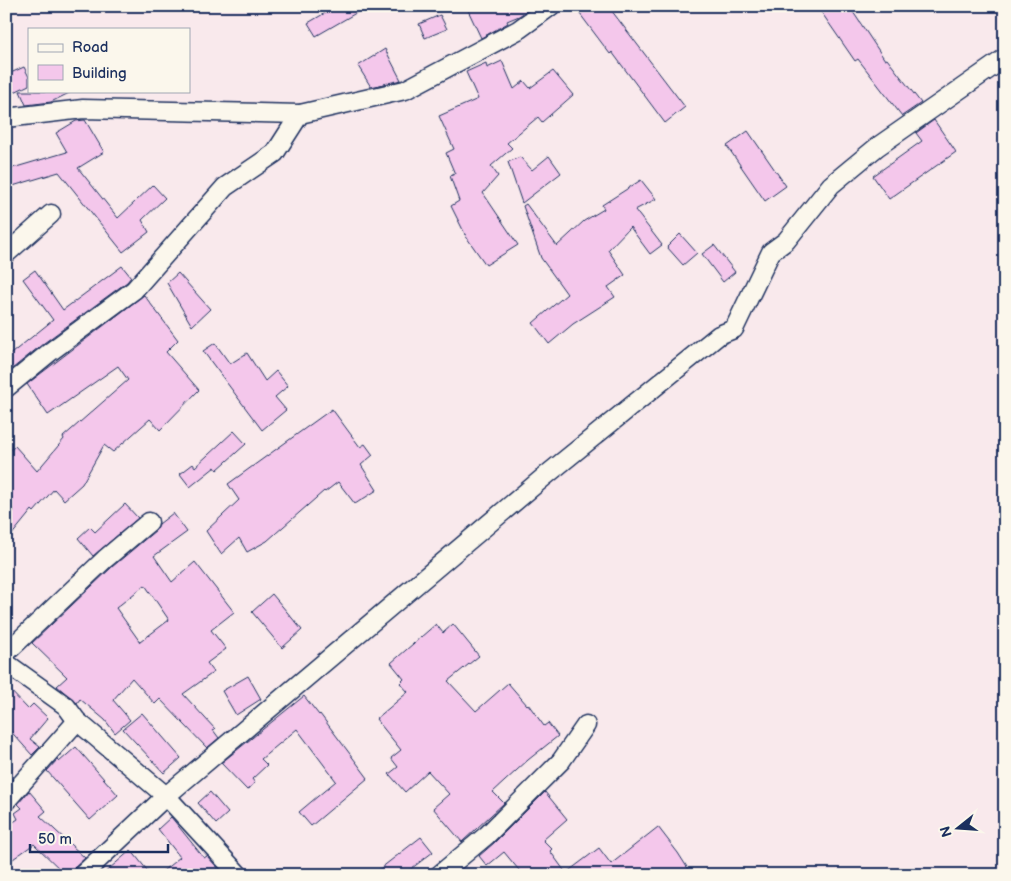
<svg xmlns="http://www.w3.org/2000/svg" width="1011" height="881" viewBox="0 0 1011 881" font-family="'Balsamiq Sans',sans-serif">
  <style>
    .building { fill: #f4c7eb; stroke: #1b2f5e; fill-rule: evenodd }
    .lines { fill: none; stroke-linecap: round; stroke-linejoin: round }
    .minor-casing { stroke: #1b2f5e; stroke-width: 21 }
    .minor { stroke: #fbf7ec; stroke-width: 18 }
  </style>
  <rect width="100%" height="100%" fill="#f9e9ec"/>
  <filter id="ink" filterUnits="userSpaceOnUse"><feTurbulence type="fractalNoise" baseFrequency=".02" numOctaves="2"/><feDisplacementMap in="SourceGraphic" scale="10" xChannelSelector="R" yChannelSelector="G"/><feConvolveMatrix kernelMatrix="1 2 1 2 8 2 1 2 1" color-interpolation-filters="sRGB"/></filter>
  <g filter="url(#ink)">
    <g class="building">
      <path d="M 337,6 L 368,6 L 316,36 L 308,23 Z"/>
      <path d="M 466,6 L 533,6 L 519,16 L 507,21 L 508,23 L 481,38 Z"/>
      <path d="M 574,6 L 608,6 L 685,107 L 665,123 L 612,52 L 610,54 Z"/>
      <path d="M 817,6 L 849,6 L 885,60 L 887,59 L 921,103 L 902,116 L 858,59 L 855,61 Z"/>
      <path d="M 440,15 L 447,29 L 425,38 L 419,24 Z"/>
      <path d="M 385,49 L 401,80 L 371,87 L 358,66 Z"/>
      <path d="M 502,61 L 514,89 L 524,81 L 530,88 L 553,71 L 573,95 L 542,122 L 538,117 L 507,143 L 512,148 L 491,166 L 498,176 L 483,193 L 518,245 L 486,265 L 467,238 L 451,206 L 459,201 L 450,176 L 455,174 L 446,153 L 454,149 L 439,116 L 478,99 L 466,72 L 486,63 L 487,68 Z"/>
      <path d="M 24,67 L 29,77 L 29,85 L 6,96 L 6,75 Z"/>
      <path d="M 20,91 L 73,91 L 51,102 L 26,105 Z"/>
      <path d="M 85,120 L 104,152 L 78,168 L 118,218 L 153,185 L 165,198 L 142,220 L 149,232 L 123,252 L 59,172 L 6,188 L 6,170 L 67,152 L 56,133 L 76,121 Z"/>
      <path d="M 934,120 L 956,152 L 889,199 L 873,176 L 922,141 L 916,133 Z"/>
      <path d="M 748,131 L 786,186 L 765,201 L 727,146 Z"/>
      <path d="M 549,156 L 561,173 L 522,203 L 508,162 L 520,157 L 532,170 Z"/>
      <path d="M 641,180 L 656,199 L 635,210 L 662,245 L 650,254 L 630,227 L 608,250 L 625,275 L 608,287 L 615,297 L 573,324 L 549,344 L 533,323 L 567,294 L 541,258 L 523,206 L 526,204 L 557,246 L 584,221 L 604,209 L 602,205 Z"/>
      <path d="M 680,234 L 697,253 L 683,265 L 667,247 Z"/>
      <path d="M 714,245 L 735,272 L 723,282 L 702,254 Z"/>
      <path d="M 122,266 L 131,277 L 127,282 L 44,343 L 12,369 L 7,357 L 53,320 L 23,279 L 35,270 L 63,310 Z"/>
      <path d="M 178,273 L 210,309 L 192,326 L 167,283 Z"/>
      <path d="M 144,295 L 178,340 L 166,352 L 199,390 L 160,430 L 150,419 L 113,452 L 104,445 L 82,484 L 64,500 L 54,489 L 34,512 L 32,510 L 6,542 L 6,520 L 14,511 L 6,502 L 6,454 L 15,446 L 37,471 L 64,439 L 63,437 L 128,380 L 118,366 L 48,415 L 27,384 Z"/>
      <path d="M 215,343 L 230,364 L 247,353 L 265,381 L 276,371 L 288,386 L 275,397 L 286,410 L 262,430 L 203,351 Z"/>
      <path d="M 332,409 L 360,447 L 365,444 L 373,455 L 361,465 L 377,490 L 355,504 L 338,482 L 325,492 L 324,491 L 267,541 L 247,552 L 239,538 L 221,554 L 206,531 L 239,500 L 228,484 Z"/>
      <path d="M 234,431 L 246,444 L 217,470 L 215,467 L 190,487 L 180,474 L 193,464 L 195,467 Z"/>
      <path d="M 125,504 L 138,518 L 93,556 L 78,538 L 90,527 L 95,532 Z"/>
      <path d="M 173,513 L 187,532 L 154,556 L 172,582 L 195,562 L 234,612 L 211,630 L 226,649 L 207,663 L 214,672 L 183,694 L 215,729 L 213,730 L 219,738 L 207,748 L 160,699 L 155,704 L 132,678 L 113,700 L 130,720 L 115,733 L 105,720 L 80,699 L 77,703 L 57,686 L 67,677 L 32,643 L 112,567 L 156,530 L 159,524 ZM 145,585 L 169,620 L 140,642 L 116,608 Z"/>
      <path d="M 272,594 L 302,630 L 282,648 L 252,612 Z"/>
      <path d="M 436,624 L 443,633 L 453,624 L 479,656 L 448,681 L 476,711 L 508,683 L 527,705 L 528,704 L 544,726 L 548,723 L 558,736 L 528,760 L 493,792 L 504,803 L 462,842 L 433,808 L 449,794 L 428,771 L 405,792 L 389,774 L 398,767 L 391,758 L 401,750 L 376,719 L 408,692 L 400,683 L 404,679 L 391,663 Z"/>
      <path d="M 248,676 L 261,699 L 236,715 L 222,691 Z"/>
      <path d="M 6,686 L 28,709 L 33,704 L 48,718 L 30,739 L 40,747 L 32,755 L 6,726 Z"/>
      <path d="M 304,696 L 319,715 L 320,714 L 368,778 L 311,826 L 299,812 L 336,781 L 297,729 L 261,759 L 267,765 L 252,779 L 255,783 L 247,790 L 221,763 Z"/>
      <path d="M 142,713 L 181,758 L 164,773 L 123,729 Z"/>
      <path d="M 76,747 L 118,795 L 90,820 L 47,771 L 57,760 L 59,762 Z"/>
      <path d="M 29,791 L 46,811 L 40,816 L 85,858 L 74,868 L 72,875 L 66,875 L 34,844 L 6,864 L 6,827 L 18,819 L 15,813 L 22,808 L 18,804 Z"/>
      <path d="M 210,792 L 228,813 L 216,824 L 198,803 Z"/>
      <path d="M 545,792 L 567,819 L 543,840 L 552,849 L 550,851 L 566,873 L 599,848 L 611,864 L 658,827 L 678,853 L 692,875 L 523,875 L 504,852 L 487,866 L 479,856 L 494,843 Z"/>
      <path d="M 171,817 L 204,858 L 207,856 L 216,866 L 221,875 L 158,875 L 180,857 L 158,829 Z"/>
      <path d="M 421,837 L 433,852 L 403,875 L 372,875 Z"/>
      <path d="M 131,850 L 151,875 L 102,875 Z"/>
    </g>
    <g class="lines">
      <g class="minor-casing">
        <g id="minor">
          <path d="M 6,118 L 83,109 L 300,114 L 405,90 L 518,30 L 551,6"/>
          <path d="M 6,254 L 51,214"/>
          <path d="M 6,388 L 50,352 L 134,290 L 225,187 L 275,153 L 300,114"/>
          <path d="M 6,653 L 105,559 L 149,522"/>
          <path d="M 6,663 L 66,706 L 77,721 L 166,796 L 239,875"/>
          <path d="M 6,801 L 77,721"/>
          <path d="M 82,875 L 166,796 L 544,477 L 719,335 L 734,329 L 771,252 L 786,241 L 831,185 L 877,147 L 1005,58"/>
          <path d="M 439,875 L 487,835 L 561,761 L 586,725"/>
        </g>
      </g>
      <use href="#minor" class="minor"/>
    </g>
  </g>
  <rect width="1011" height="881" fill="none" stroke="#fbf7ec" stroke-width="25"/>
  <rect x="12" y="12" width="986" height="856" fill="none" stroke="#1b2f5e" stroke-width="2" filter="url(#ink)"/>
  <rect x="28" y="28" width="162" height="65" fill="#fbf7ec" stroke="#a1a7b3"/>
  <rect x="38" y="44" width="25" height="8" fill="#fbf7ec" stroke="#a1a7b3"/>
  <text x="72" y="52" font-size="15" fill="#1b2f5e">Road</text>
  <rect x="38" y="65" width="25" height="15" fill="#f4c7eb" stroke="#a1a7b3"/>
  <text x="72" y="78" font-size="15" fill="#1b2f5e">Building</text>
  <g transform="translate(958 828) rotate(253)" stroke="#fbf7ec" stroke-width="4" paint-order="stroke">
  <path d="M0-4L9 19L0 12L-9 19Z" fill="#1b2f5e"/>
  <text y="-8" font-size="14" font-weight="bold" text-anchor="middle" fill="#1b2f5e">N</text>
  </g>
  <path d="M30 844v8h138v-8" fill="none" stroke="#1b2f5e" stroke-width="2.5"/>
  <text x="38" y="844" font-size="15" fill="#1b2f5e" stroke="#fbf7ec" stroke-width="4" paint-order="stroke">50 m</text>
</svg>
